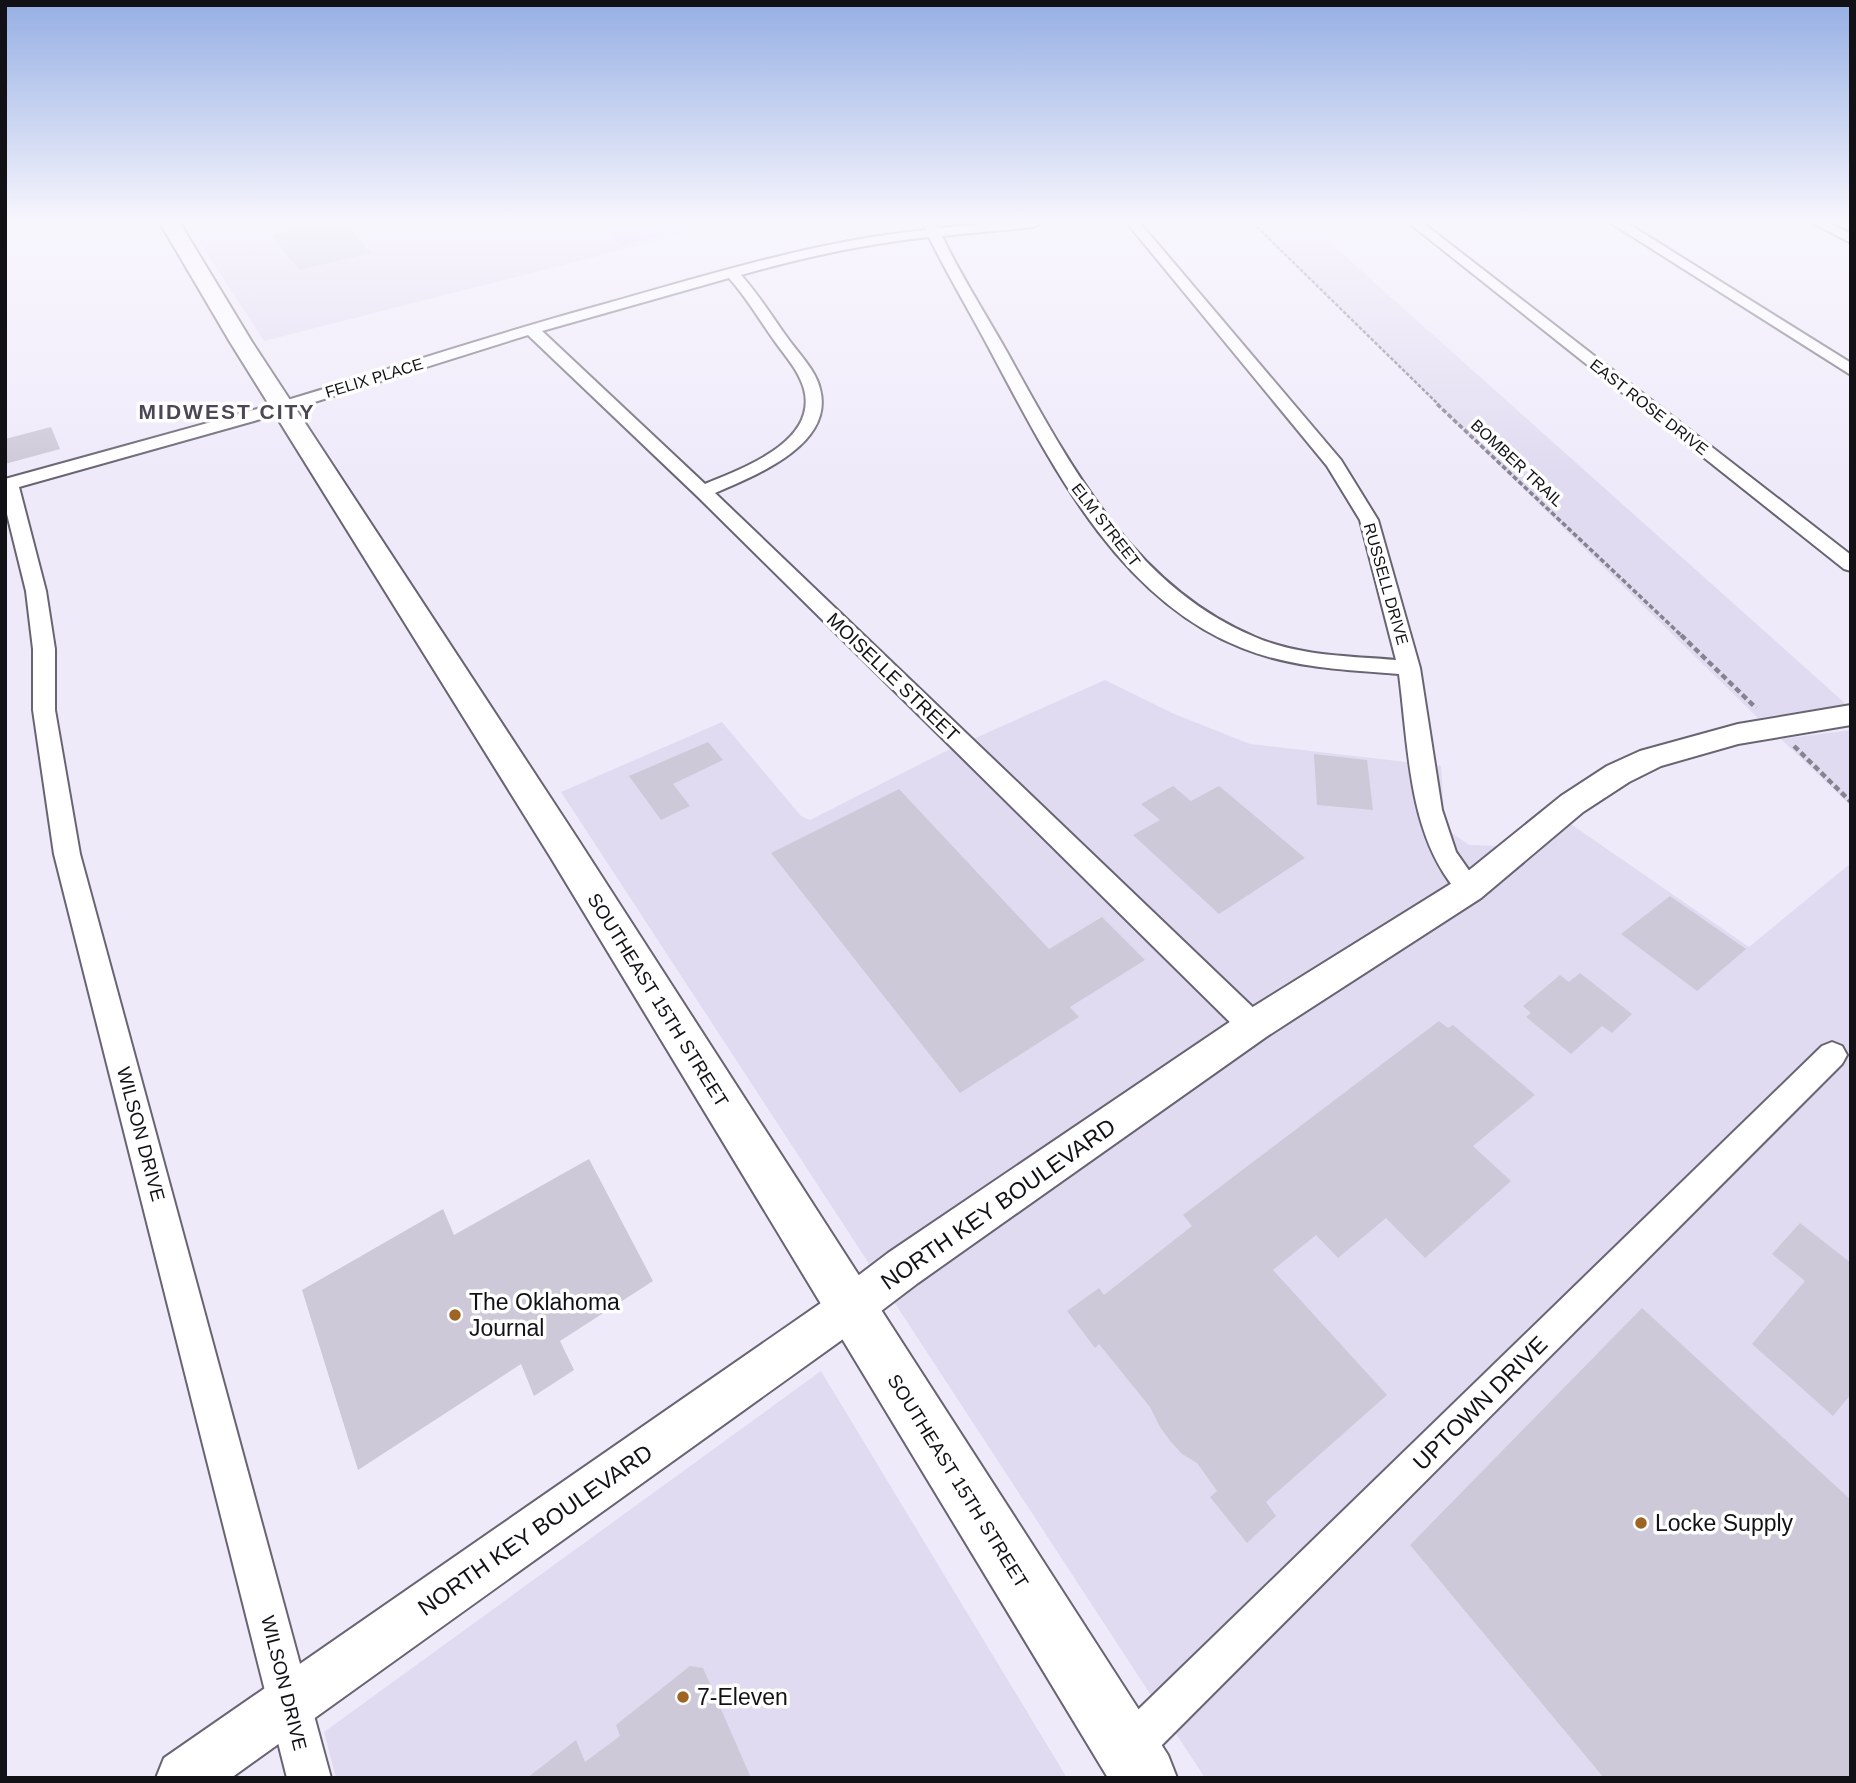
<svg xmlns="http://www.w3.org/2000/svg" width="1856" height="1783" viewBox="0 0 1856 1783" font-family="Helvetica,sans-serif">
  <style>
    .built { fill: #e1dbf1 }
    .green { fill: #dbcdf9 }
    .building { fill: #cdc9d8 }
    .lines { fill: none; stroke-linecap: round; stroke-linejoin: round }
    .minor-casing { stroke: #686471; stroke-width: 4 }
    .tertiary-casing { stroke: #686471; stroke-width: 4 }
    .secondary-casing { stroke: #686471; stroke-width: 4 }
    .path-far2 { stroke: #86838e; stroke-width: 2.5; stroke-dasharray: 3.5 2; stroke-linecap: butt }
    .path-far1 { stroke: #86838e; stroke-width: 3.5; stroke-dasharray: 5 2.5; stroke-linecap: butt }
    .path { stroke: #86838e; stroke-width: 4.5; stroke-dasharray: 6 3.5; stroke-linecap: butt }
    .minor { fill: #fff; fill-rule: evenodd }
    .tertiary { fill: #fff; fill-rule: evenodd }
    .secondary { fill: #fff; fill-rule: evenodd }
    .poi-dot { fill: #9e6423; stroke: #fff; stroke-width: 2.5 }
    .labels { text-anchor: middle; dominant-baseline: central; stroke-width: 7; stroke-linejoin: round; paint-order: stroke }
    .far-street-label { font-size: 16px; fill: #121116; stroke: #fff }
    .street-label { font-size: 19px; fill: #121116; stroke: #fff }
    .far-district-label { font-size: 21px; font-weight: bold; letter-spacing: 2px; fill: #4b4754; stroke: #fff }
    .near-street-label { font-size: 23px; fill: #121116; stroke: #fff }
    .near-poi-label { font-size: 23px; fill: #121116; stroke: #fff; text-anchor: start }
  </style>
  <rect width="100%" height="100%" fill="#efeafa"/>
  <g class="built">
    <path d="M 187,223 L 728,223 L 264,341 Z"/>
    <path d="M 1251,223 L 1308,223 L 1847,705 L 1758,718 Z"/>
    <path d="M 1105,680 L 1172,713 L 1250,744 L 1441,766 L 1445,828 L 1469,845 L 1498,846 L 1549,809 L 1749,947 L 1851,863 L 1851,1778 L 1205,1778 L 561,792 L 722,722 L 801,816 L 810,820 L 944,752 Z"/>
    <path d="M 1851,730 L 1851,806 L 1781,739 Z"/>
    <path d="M 821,1371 L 1067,1778 L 336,1778 L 324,1732 Z"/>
  </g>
  <path class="green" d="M 597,223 L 713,223 L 621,245 L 595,224 Z"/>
  <g class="building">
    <path d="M 278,223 L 345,223 L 371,253 L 299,270 L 272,236 L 288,232 Z"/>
    <path d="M 51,427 L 60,449 L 5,464 L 5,439 Z"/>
    <path d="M 708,742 L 723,760 L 673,784 L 690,806 L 661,820 L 629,776 Z"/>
    <path d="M 1314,754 L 1367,760 L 1373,810 L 1317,805 Z"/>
    <path d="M 1173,786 L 1191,801 L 1219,786 L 1305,858 L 1219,914 L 1133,835 L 1160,820 L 1141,804 Z"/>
    <path d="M 899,789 L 1049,949 L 1102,917 L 1145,960 L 1070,1007 L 1079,1017 L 960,1093 L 771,853 Z"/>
    <path d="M 1670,896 L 1746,949 L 1697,991 L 1621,934 Z"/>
    <path d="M 1580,973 L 1632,1014 L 1612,1033 L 1602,1026 L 1571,1054 L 1526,1017 L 1531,1013 L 1523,1006 L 1560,975 L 1569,982 Z"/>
    <path d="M 1439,1021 L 1448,1028 L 1453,1025 L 1535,1095 L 1473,1146 L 1511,1181 L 1425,1258 L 1386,1218 L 1338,1258 L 1316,1235 L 1273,1270 L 1387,1395 L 1266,1502 L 1276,1516 L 1247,1543 L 1210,1497 L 1217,1491 L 1197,1463 L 1182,1454 L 1171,1442 L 1160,1427 L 1150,1407 L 1099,1344 L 1095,1348 L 1067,1311 L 1099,1288 L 1104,1295 L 1192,1226 L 1183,1215 Z"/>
    <path d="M 589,1159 L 653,1281 L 560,1341 L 574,1370 L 534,1396 L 521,1364 L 358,1470 L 302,1290 L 443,1209 L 454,1235 Z"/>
    <path d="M 1800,1223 L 1851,1263 L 1851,1394 L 1833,1416 L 1752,1344 L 1805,1281 L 1772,1254 Z"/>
    <path d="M 1642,1308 L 1851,1500 L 1851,1778 L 1604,1778 L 1410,1545 Z"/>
    <path d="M 690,1666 L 703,1668 L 751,1778 L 527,1778 L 576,1740 L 585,1762 L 620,1736 L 616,1725 Z"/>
  </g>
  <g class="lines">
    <g class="minor-casing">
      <g id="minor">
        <path d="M 923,223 L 935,223 L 938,228 L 995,223 L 1040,223 L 1033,227 L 942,236 C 961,276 985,313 1007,352 C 1068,462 1132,586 1255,637 C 1299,656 1349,656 1396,660 L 1360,520 L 1327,466 L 1127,223 L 1140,223 L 1341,460 L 1378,520 L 1420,668 L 1442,810 L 1456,852 L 1482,889 L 1478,896 C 1462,901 1458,894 1449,881 C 1408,824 1408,743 1399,674 C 1346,670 1292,668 1242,648 C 1116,598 1050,462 990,350 C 970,312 948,276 929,237 C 864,244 804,257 741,275 C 759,295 773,318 789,340 C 800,355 816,371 820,389 C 835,445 754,476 715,493 L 1263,1017 L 1267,1026 L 1263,1035 L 1253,1039 L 1243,1035 L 697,496 L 528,335 L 254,421 L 19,487 L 46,591 L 55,649 L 55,710 L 80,854 L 331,1778 L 287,1778 L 54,854 L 33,710 L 33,649 L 26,591 L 5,506 L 5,479 C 84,457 162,436 240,414 C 361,379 480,338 601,305 C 709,275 814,241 926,230 ZM 729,278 C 747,298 760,321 776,343 C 786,357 799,371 804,389 C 818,442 743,468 705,484 L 542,331 Z"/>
        <path d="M 1409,223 L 1423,223 L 1851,555 L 1851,571 L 1844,569 Z"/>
        <path d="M 1611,223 L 1627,223 L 1851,363 L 1851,375 Z"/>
        <path d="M 1813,223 L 1830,223 L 1851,234 L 1851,243 Z"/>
        <path d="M 1832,1042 L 1842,1046 L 1847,1055 L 1842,1064 L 1142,1765 L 1127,1772 L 1112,1765 L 1105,1750 L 1112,1735 L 1822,1046 Z"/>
      </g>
    </g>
    <g class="tertiary-casing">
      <path id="tertiary" d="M 1851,705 L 1851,725 L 1738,744 L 1661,766 L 1629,782 L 1583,812 L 1481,898 L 1266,1037 L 918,1283 L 864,1324 L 231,1778 L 156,1778 L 164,1758 L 834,1294 L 888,1253 L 1240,1015 L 1457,880 L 1561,796 L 1607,766 L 1640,751 L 1738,724 Z"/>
    </g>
    <g class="secondary-casing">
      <path id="secondary" d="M 160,223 L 180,223 L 252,342 L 577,838 L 1168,1755 L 1177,1778 L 1108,1778 L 551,858 L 230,342 Z"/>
    </g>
    <path class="path-far2" d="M 1253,223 L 1439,405"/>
    <path class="path-far1" d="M 1437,404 L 1683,637"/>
    <g class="path">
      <path d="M 1681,635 L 1756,708"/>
      <path d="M 1794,746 L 1851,802"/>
    </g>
    <use href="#minor" class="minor"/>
    <use href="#tertiary" class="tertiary"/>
    <use href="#secondary" class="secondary"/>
  </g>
  <linearGradient id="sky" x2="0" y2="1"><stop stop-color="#95afe4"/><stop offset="0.47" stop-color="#f8f6fd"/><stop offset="1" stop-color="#f8f6fd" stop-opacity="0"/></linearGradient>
  <rect width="1856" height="472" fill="url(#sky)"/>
  <g class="poi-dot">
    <circle cx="455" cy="1315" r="7"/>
    <circle cx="1641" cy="1523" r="7"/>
    <circle cx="683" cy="1697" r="7"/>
  </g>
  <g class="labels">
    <g class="far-street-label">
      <text transform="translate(374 378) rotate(-17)">FELIX PLACE</text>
      <text transform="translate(1649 407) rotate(38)">EAST ROSE DRIVE</text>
      <text transform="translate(1517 463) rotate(43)">BOMBER TRAIL</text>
      <text transform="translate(1106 525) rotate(52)">ELM STREET</text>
      <text transform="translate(1386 584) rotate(74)">RUSSELL DRIVE</text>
    </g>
    <g class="street-label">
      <text transform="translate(893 677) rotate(44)">MOISELLE STREET</text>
      <text transform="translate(658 1000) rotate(58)">SOUTHEAST 15TH STREET</text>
      <text transform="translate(141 1134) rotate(75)">WILSON DRIVE</text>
      <text transform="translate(958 1481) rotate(58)">SOUTHEAST 15TH STREET</text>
      <text transform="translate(284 1683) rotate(76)">WILSON DRIVE</text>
    </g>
    <g class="far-district-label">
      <text x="227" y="411">MIDWEST CITY</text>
    </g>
    <g class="near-street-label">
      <text transform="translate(998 1204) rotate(-35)">NORTH KEY BOULEVARD</text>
      <text transform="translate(1480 1403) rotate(-45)">UPTOWN DRIVE</text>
      <text transform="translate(535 1530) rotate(-35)">NORTH KEY BOULEVARD</text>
    </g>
    <g class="near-poi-label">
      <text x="469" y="1302">The Oklahoma<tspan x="469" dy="26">Journal</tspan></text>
      <text x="1655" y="1523">Locke Supply</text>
      <text x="697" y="1697">7-Eleven</text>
    </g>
  </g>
  <rect width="1856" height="1783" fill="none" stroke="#121116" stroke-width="14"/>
</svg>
